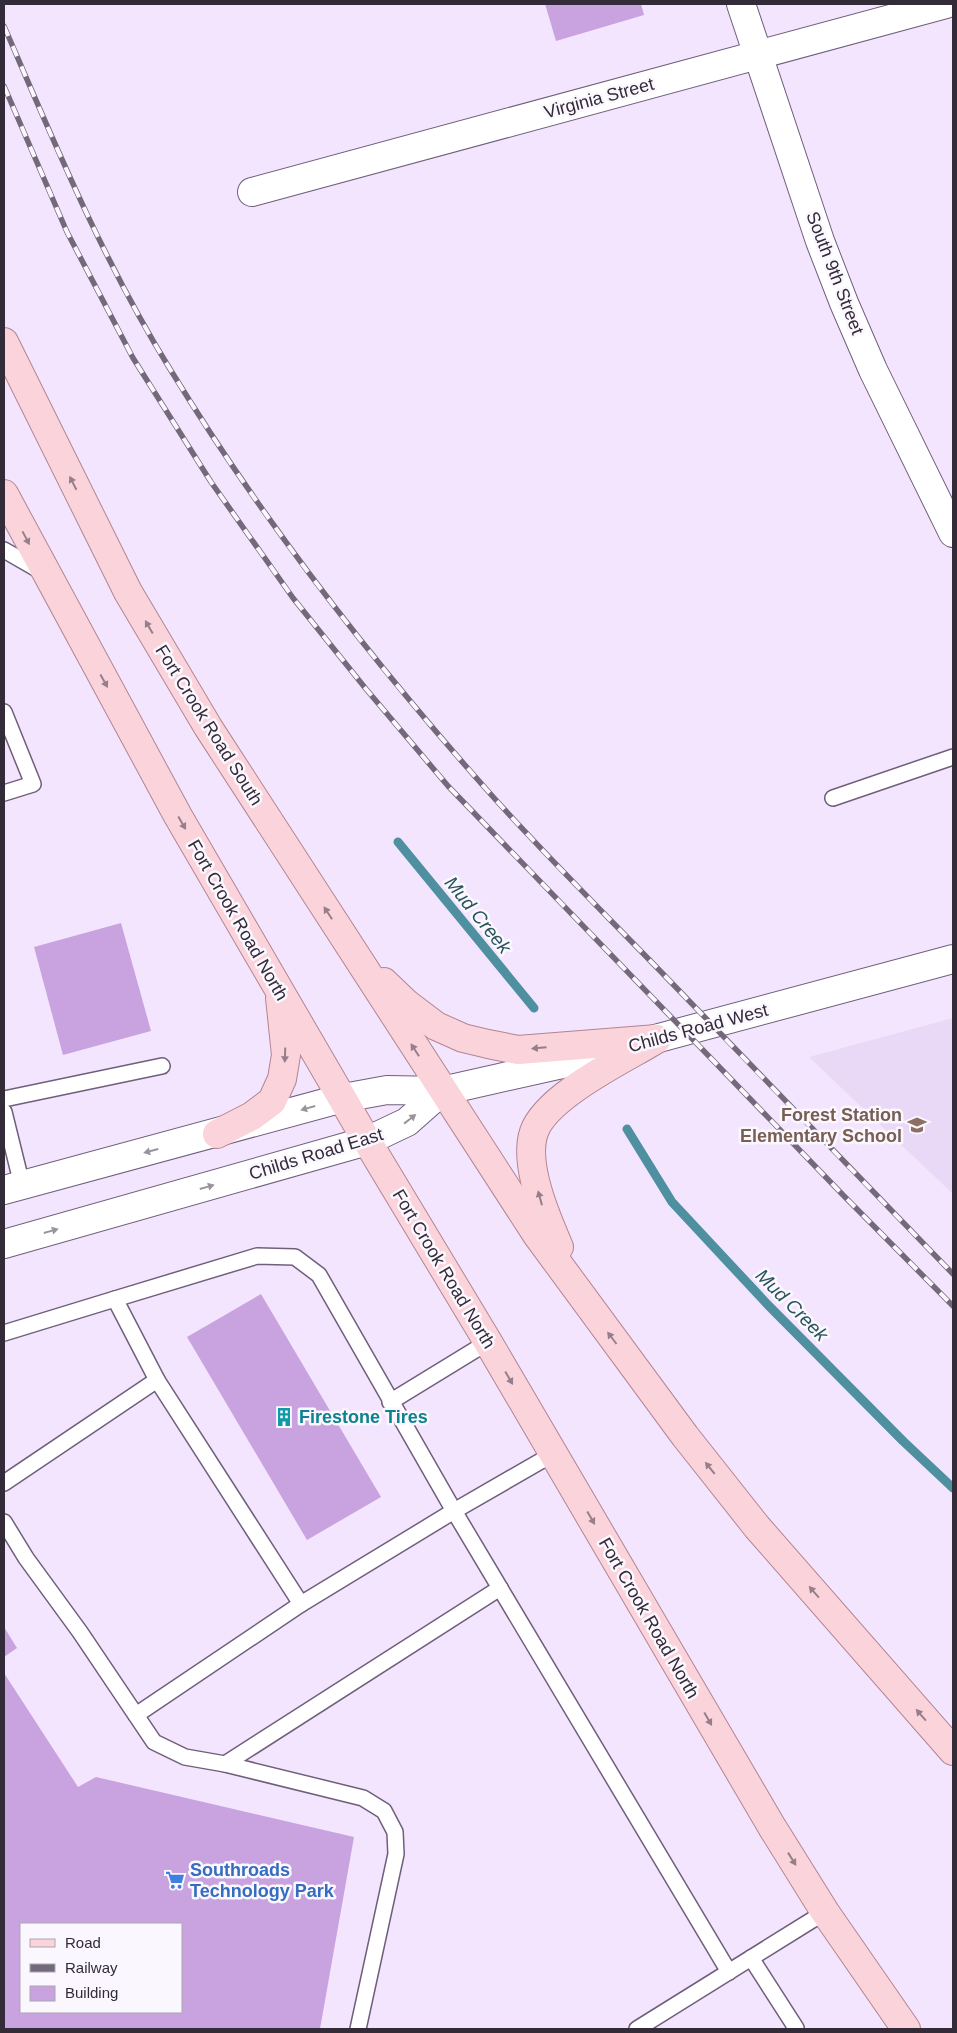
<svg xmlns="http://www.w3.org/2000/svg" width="957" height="2033" viewBox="0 0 957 2033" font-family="Arial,sans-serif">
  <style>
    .built { fill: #ead8f7 }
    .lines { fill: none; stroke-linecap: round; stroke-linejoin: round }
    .stream { stroke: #4e909f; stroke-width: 9 }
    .building { fill: #c8a3e0; fill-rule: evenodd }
    .lane-casing { stroke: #6f5f7b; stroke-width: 18 }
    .street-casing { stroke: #6f5f7b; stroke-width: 30 }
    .secondary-casing { stroke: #6f5f7b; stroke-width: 30 }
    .primary-casing { stroke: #b28592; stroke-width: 30 }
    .lane { stroke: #fff; stroke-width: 15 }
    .street { stroke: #fff; stroke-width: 28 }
    .secondary { stroke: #fff; stroke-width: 28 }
    .primary { stroke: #fad3db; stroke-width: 28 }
    .rail-casing { stroke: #74697b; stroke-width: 5.5 }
    .rail { stroke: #fbf7fe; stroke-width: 4; stroke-dasharray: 11; stroke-linecap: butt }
    .oneway { fill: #967f8a }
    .oneway2 { fill: #99959c }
    .labels { text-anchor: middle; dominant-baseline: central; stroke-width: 5; stroke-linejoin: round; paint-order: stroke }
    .street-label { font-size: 18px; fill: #332b38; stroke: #fbf7fe }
    .education-label { font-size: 18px; font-weight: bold; fill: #785e54; stroke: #fbf7fe; text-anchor: end }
    .culture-label { font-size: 18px; font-weight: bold; fill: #0d838f; stroke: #fbf7fe; text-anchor: start }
    .shop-label { font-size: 18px; font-weight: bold; fill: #366cbe; stroke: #fbf7fe; text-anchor: start }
    .water-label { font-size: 19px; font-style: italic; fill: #27535a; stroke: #fbf7fe }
  </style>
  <rect width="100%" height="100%" fill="#f4e5ff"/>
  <path class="built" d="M 953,1018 L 953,1194 L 809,1057 Z"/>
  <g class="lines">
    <g class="stream">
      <path d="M 398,842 L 534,1008"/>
      <path d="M 627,1129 L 672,1202 L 768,1305 L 903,1441 L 953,1488"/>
    </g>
  </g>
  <g class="building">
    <path d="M 545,4 L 641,4 L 644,15 L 556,41 Z"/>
    <path d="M 121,923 L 151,1031 L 63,1055 L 34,947 Z"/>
    <path d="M 261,1294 L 381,1497 L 307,1540 L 187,1337 Z"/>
    <path d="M 4,1627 L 17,1648 L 4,1657 Z"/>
    <path d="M 4,1673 L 78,1787 L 96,1777 L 354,1837 L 320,2029 L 4,2029 ZM 21,1924 L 181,1924 L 181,2012 L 21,2012 Z"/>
  </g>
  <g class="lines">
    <g class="lane-casing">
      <g id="lane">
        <path d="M 4,550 L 44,573"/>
        <path d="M 4,712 L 33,784 L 4,793"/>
        <path d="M 833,798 L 953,757"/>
        <path d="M 4,1099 L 162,1066"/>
        <path d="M 4,1112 L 22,1185"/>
        <path d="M 115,1299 L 257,1256 L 295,1257 L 319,1275 L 454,1511 L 729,1972"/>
        <path d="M 4,1333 L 115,1299 L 157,1380 L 301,1604 L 454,1511 L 553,1454"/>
        <path d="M 390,1402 L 488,1342"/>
        <path d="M 4,1483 L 157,1380"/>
        <path d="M 4,1522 L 26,1558 L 80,1632 L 154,1742 L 185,1757 L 225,1764 L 363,1798 L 384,1811 L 395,1832 L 396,1854 L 358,2029"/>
        <path d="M 136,1715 L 301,1604"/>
        <path d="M 225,1764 L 500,1588"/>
        <path d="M 751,1958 L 796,2028 L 794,2029"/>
        <path d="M 637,2029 L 825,1912"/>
      </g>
    </g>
    <g class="street-casing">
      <g id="street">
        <path d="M 741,4 L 820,241 L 844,303 L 873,370 L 953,533"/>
        <path d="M 252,192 L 946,4"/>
      </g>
    </g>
    <g class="secondary-casing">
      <g id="secondary">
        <path d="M 4,1190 L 343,1098 L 387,1090 L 442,1091 L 562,1064 L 953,959"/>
        <path d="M 4,1244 L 367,1141 L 407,1122 L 442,1091"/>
      </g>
    </g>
    <g class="primary-casing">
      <g id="primary">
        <path d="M 4,342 L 128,592 L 208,727 L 537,1235 L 685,1436 L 757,1527 L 953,1751"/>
        <path d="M 4,494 L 178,816 L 367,1141 L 488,1342 L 772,1827 L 825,1912 L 906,2029"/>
        <path d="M 384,982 L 407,1004 L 436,1026 L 463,1038 L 488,1044 L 518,1050 L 657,1039"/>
        <path d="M 217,1134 L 252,1116 L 272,1101 L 282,1079 L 286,1055 L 280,998"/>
        <path d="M 559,1247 C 546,1217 523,1164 534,1132 C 546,1097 620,1061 652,1042"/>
      </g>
    </g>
    <use href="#lane" class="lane"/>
    <use href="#street" class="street"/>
    <use href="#secondary" class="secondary"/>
    <use href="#primary" class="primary"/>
    <g class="rail-casing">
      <g id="rail">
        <path d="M 4,26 C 54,142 103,261 170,369 C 264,523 375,665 495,799 C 550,860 609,918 666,977 C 761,1076 857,1175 953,1274"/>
        <path d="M 4,86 L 67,232 L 133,358 L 211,482 L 293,598 L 366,689 L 448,786 L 843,1195 L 953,1306"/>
      </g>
    </g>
    <use href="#rail" class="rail"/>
  </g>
  <defs><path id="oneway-solid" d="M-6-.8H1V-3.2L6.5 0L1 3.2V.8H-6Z" transform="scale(1.25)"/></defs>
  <g class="oneway">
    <use href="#oneway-solid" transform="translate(73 483) rotate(-117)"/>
    <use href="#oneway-solid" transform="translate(26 538) rotate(62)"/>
    <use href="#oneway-solid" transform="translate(149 627) rotate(-120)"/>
    <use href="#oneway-solid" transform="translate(104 681) rotate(61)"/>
    <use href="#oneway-solid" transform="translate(182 823) rotate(60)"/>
    <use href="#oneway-solid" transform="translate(328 913) rotate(-123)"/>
    <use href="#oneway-solid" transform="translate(539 1048) rotate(175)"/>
    <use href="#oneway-solid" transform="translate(415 1050) rotate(-123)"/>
    <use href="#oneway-solid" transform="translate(285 1055) rotate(92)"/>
    <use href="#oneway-solid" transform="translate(540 1198) rotate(-105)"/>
    <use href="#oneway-solid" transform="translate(612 1338) rotate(-127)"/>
    <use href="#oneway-solid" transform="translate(509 1378) rotate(60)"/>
    <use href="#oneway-solid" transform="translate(710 1468) rotate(-129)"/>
    <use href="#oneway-solid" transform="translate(591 1518) rotate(60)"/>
    <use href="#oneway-solid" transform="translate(814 1592) rotate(-131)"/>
    <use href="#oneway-solid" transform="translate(921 1715) rotate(-131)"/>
    <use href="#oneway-solid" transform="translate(708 1719) rotate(60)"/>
    <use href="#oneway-solid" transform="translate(792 1859) rotate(58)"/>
  </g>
  <g class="oneway2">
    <use href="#oneway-solid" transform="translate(308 1108) rotate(164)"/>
    <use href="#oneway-solid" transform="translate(410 1119) rotate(-38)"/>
    <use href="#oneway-solid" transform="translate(151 1151) rotate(165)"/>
    <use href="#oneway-solid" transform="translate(207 1187) rotate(-16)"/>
    <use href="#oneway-solid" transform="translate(51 1231) rotate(-16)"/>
  </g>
  <defs>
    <g id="school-bare" transform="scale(1.5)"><path d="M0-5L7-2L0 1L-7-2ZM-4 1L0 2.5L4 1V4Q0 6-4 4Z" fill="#8d6e63" stroke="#fbf7fe" stroke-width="2.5" paint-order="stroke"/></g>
    <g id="building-bare" transform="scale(1.5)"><path d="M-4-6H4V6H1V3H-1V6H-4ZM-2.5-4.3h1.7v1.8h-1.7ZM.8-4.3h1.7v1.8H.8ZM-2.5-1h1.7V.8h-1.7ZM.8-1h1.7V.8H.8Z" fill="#0f9aa8" stroke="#fbf7fe" stroke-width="2.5" paint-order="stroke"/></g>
    <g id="supermarket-bare" transform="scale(1.5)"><path d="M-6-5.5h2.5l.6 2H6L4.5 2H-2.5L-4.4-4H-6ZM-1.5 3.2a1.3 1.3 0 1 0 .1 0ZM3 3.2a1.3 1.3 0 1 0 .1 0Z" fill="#3f7fe0" stroke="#fbf7fe" stroke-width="2.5" paint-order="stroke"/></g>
  </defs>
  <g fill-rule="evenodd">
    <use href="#school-bare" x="917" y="1125"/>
    <use href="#building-bare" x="284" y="1417"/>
    <use href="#supermarket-bare" x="175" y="1880"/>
  </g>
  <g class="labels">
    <g class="street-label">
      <text transform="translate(599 98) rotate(-15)">Virginia Street</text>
      <text transform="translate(835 273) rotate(69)">South 9th Street</text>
      <text transform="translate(209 725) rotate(58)">Fort Crook Road South</text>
      <text transform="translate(238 920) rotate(60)">Fort Crook Road North</text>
      <text transform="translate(698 1028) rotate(-15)">Childs Road West</text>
      <text transform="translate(316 1154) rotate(-17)">Childs Road East</text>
      <text transform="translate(444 1269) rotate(59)">Fort Crook Road North</text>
      <text transform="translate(649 1618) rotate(60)">Fort Crook Road North</text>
    </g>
    <g class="education-label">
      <text x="902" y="1115">Forest Station<tspan x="902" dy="21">Elementary School</tspan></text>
    </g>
    <g class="culture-label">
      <text x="299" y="1417">Firestone Tires</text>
    </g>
    <g class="shop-label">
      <text x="190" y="1870">Southroads<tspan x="190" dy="21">Technology Park</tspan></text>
    </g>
    <g class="water-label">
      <text transform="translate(478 915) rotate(51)">Mud Creek</text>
      <text transform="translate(792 1305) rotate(45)">Mud Creek</text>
    </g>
  </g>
  <rect width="957" height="2033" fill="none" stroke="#332b38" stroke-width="10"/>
  <rect x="20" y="1923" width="162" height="90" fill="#fbf7fe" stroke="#aba5af"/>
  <rect x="30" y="1939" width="25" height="8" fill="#fad3db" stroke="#aba5af"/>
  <text x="65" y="1948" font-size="15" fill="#332b38">Road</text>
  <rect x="30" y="1964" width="25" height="8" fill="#74697b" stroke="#aba5af"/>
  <text x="65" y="1973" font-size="15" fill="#332b38">Railway</text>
  <rect x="30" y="1986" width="25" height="15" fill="#c8a3e0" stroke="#aba5af"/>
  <text x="65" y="1998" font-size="15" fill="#332b38">Building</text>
</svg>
